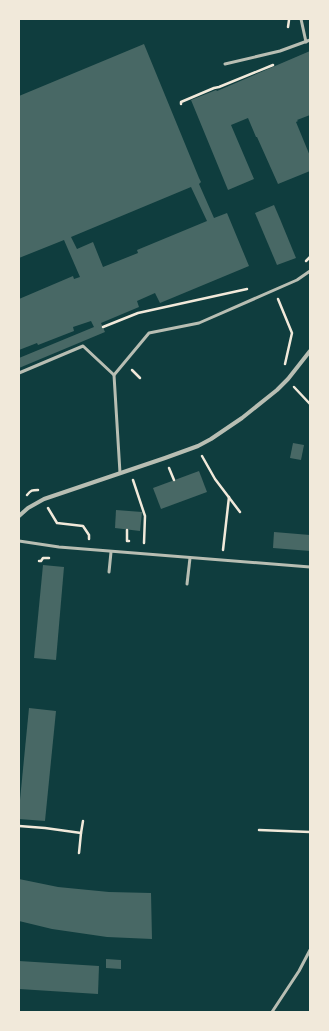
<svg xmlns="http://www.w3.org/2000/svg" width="329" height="1031" viewBox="0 0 329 1031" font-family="Roboto,sans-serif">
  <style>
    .building { fill: #486865; fill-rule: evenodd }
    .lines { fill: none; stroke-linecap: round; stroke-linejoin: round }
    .path { stroke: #f1e9da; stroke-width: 2.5 }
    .service { stroke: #b8beb3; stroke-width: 3 }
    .minor { stroke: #b8beb3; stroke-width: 4 }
  </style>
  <rect width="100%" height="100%" fill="#0f3d3e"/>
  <g class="building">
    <path d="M 144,44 L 199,178 L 201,182 L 199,184 L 214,218 L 227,213 L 249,266 L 160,303 L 155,293 L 137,301 L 139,307 L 101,323 L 105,332 L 19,368 L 19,358 L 94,327 L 91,321 L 73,327 L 74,331 L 38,345 L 37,343 L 19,350 L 19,299 L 73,276 L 74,279 L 80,277 L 64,240 L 19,258 L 19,96 ZM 191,187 L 207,221 L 137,250 L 138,253 L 103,267 L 93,242 L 77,249 L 71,237 Z"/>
    <path d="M 310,51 L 310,115 L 297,120 L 298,121 L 296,122 L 310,156 L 310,171 L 278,184 L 257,137 L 256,137 L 248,118 L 231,125 L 254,179 L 228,190 L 191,100 L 216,90 L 217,91 Z"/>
    <path d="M 274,205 L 280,219 L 296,258 L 277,265 L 255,213 Z"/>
    <path d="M 293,443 L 304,445 L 301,460 L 290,458 Z"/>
    <path d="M 199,471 L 207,492 L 161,509 L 153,488 Z"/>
    <path d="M 116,510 L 142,512 L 140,531 L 115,528 Z"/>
    <path d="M 274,532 L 310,535 L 310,551 L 273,548 Z"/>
    <path d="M 43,565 L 64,567 L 56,660 L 34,658 Z"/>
    <path d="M 29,708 L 56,711 L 45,821 L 19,819 L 19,810 Z"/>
    <path d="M 19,879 L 58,887 L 109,892 L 151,893 L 152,939 L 107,937 L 52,929 L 19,921 Z"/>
    <path d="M 106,959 L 121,960 L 121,969 L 106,968 Z"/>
    <path d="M 19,961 L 99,966 L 98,994 L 19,989 Z"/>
  </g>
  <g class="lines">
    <g class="path">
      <path d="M 288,27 L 289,20"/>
      <path d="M 181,104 L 181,102 L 214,88 L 219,87 L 273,65"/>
      <path d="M 306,261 L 310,257"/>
      <path d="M 278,299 L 292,333 L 285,364"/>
      <path d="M 103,327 L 138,313 L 247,289"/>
      <path d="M 132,370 L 140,378"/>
      <path d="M 294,387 L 310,404"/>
      <path d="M 202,456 L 215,479 L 240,512"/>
      <path d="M 169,468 L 174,480"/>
      <path d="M 133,480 L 145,516 L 144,543"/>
      <path d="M 27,495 C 31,490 32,490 38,490"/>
      <path d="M 48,508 L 57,523 L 83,526 L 89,535 L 89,539"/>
      <path d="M 127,530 L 127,541 L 129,541"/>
      <path d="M 223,550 L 229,497"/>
      <path d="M 39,561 L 41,561 L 43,558 L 49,558"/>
      <path d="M 19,826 L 45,828 L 81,833 L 83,821"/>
      <path d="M 259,830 L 310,832"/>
      <path d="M 79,853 L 81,833"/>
    </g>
    <g class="service">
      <path d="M 301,19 L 306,42"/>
      <path d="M 225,64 L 280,51 L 310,40"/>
      <path d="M 19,373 L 83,346 L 114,375"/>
      <path d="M 120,473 L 114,375 L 149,333 L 199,323 L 297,280 L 310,271"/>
      <path d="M 19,541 L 59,547 L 310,567"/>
      <path d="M 109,572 L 111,552"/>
      <path d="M 187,584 L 190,558"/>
      <path d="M 272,1012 L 299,971 L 310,950"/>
    </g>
    <path class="minor" d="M 19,516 L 28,508 L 44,499 L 165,458 L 198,446 L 211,439 L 242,418 L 277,390 L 288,379 L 310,351"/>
  </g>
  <rect width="329" height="1031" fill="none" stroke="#f1e9da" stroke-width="40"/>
</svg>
